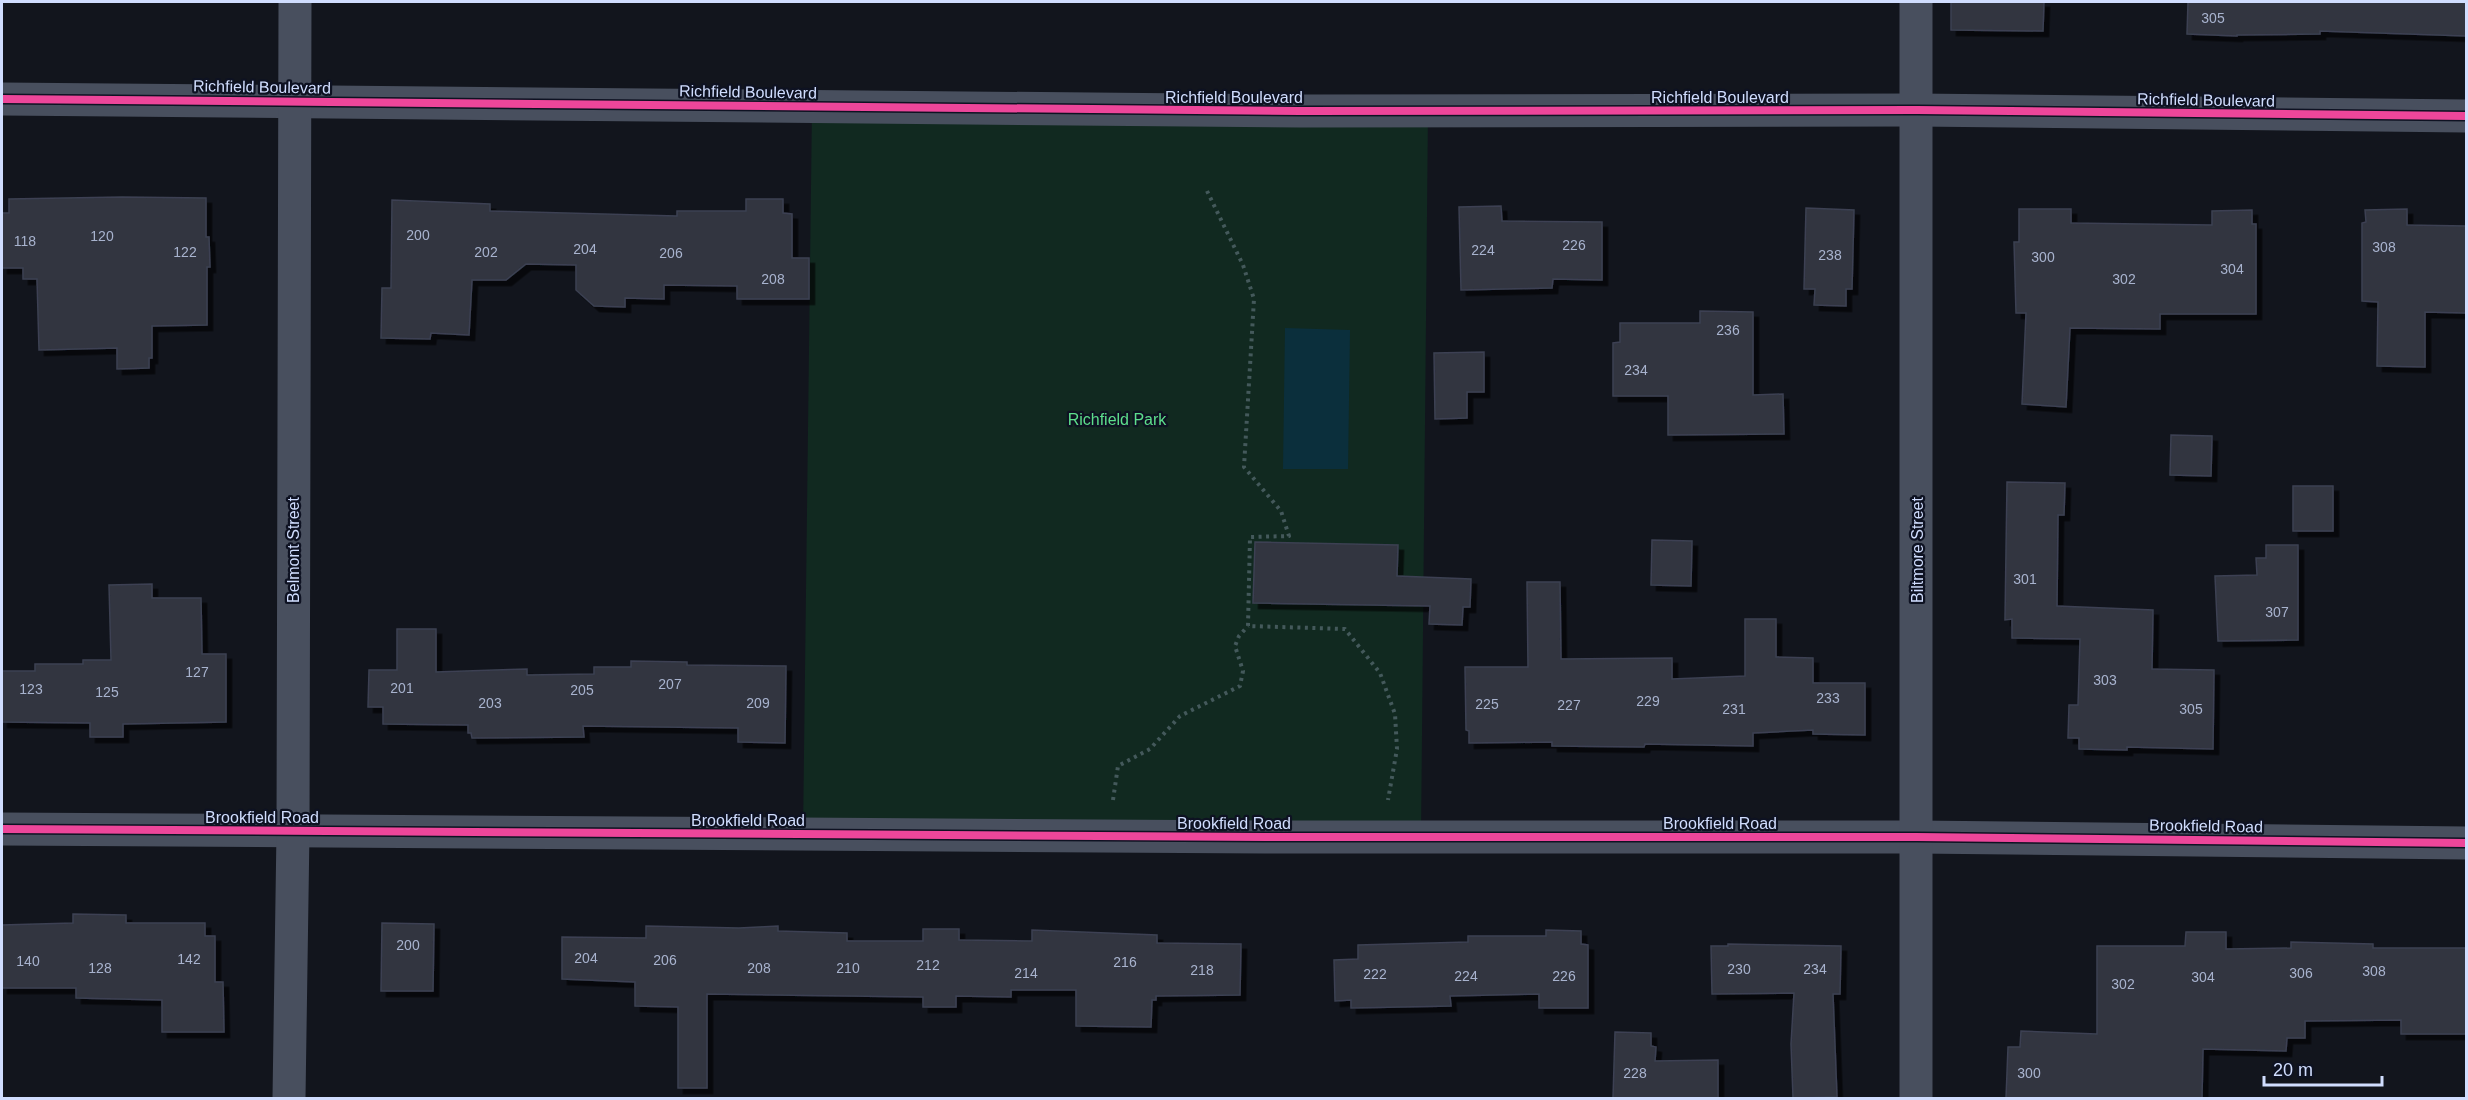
<svg xmlns="http://www.w3.org/2000/svg" width="2468" height="1100" viewBox="0 0 2468 1100" font-family="Arial,sans-serif">
  <style>
    .green { fill: #112920 }
    .water { fill: #0b2f3c }
    .building { fill: #303440; stroke: #3c4152; stroke-width: 1.5; filter: url(#shadow) }
    .lines { fill: none; stroke-linecap: round; stroke-linejoin: round }
    .path { stroke: #44595b; stroke-width: 4; stroke-dasharray: 3 4.5; stroke-linecap: butt }
    .minor { stroke: #484f5e; stroke-width: 33 }
    .cycleway-casing { stroke: #0e1222; stroke-width: 11 }
    .cycleway { stroke: #ed469a; stroke-width: 8 }
    .labels { text-anchor: middle; dominant-baseline: central; stroke-width: 4.5; stroke-linejoin: round; paint-order: stroke }
    .number-label { font-size: 14px; fill: #a8b3ce }
    .street-label { font-size: 16px; fill: #d0ddfe; stroke: #0e1222 }
    .park-label { font-size: 16px; fill: #5dde8c; stroke: #0e1222 }
  </style>
  <defs>
    <filter id="shadow"><feDropShadow dx="5.5" dy="5.5" stdDeviation="0" flood-color="#0009"/></filter>
  </defs>
  <rect width="100%" height="100%" fill="#12151d"/>
  <path class="green" d="M 812,106 L 1428,111 L 1421,837 L 803,834 Z"/>
  <path class="water" d="M 1285,328 L 1350,330 L 1348,469 L 1283,469 Z"/>
  <g class="building">
    <path d="M 1951,2 L 2044,2 L 2043,31 L 1951,30 Z"/>
    <path d="M 2188,2 L 2466,2 L 2466,36 L 2320,31 L 2320,34 L 2237,35 L 2237,36 L 2187,34 Z"/>
    <path d="M 122,197 L 206,198 L 206,237 L 209,237 L 210,267 L 207,267 L 207,325 L 152,326 L 152,358 L 149,358 L 149,368 L 117,369 L 117,348 L 39,350 L 37,279 L 23,279 L 23,268 L 2,268 L 2,213 L 9,213 L 9,199 Z"/>
    <path d="M 746,199 L 783,199 L 783,213 L 792,214 L 792,258 L 809,258 L 809,299 L 737,299 L 737,286 L 664,285 L 664,299 L 625,298 L 625,307 L 594,306 L 576,290 L 576,265 L 526,264 L 506,280 L 472,280 L 469,335 L 431,333 L 430,339 L 381,338 L 382,288 L 391,288 L 392,200 L 490,204 L 490,211 L 677,216 L 677,211 L 746,211 Z"/>
    <path d="M 1501,206 L 1502,221 L 1602,222 L 1602,280 L 1553,279 L 1552,288 L 1461,290 L 1459,207 Z"/>
    <path d="M 1806,208 L 1854,210 L 1852,289 L 1846,289 L 1846,306 L 1814,305 L 1815,289 L 1804,289 Z"/>
    <path d="M 2019,209 L 2071,209 L 2071,223 L 2212,225 L 2212,211 L 2252,210 L 2252,224 L 2256,224 L 2256,314 L 2160,314 L 2160,329 L 2070,328 L 2066,407 L 2022,404 L 2026,313 L 2016,313 L 2014,242 L 2019,242 Z"/>
    <path d="M 2407,209 L 2407,225 L 2466,226 L 2466,313 L 2425,312 L 2425,367 L 2377,366 L 2378,302 L 2362,301 L 2362,223 L 2366,222 L 2365,210 Z"/>
    <path d="M 1700,311 L 1753,312 L 1753,395 L 1783,394 L 1784,434 L 1668,435 L 1668,396 L 1613,396 L 1613,343 L 1620,342 L 1620,323 L 1700,323 Z"/>
    <path d="M 1484,352 L 1484,392 L 1467,392 L 1467,418 L 1435,419 L 1434,353 Z"/>
    <path d="M 2171,435 L 2212,436 L 2211,476 L 2170,475 Z"/>
    <path d="M 2007,482 L 2065,483 L 2064,515 L 2058,515 L 2057,606 L 2153,610 L 2152,669 L 2214,670 L 2213,749 L 2127,747 L 2127,750 L 2079,749 L 2079,738 L 2068,738 L 2069,705 L 2078,705 L 2080,639 L 2012,638 L 2012,619 L 2005,620 Z"/>
    <rect x="2293" y="486" width="40" height="45"/>
    <path d="M 1652,540 L 1692,541 L 1691,586 L 1651,585 Z"/>
    <path d="M 1255,542 L 1398,545 L 1397,576 L 1471,579 L 1470,607 L 1463,607 L 1462,625 L 1429,624 L 1430,606 L 1253,603 Z"/>
    <path d="M 2266,545 L 2298,545 L 2298,640 L 2218,641 L 2215,576 L 2257,575 L 2256,558 L 2266,558 Z"/>
    <path d="M 1527,582 L 1560,582 L 1561,659 L 1672,658 L 1672,679 L 1745,676 L 1745,619 L 1776,619 L 1776,657 L 1813,658 L 1813,683 L 1865,683 L 1865,735 L 1813,734 L 1813,730 L 1753,733 L 1753,746 L 1645,744 L 1644,747 L 1552,746 L 1552,742 L 1469,743 L 1469,731 L 1466,730 L 1465,667 L 1528,667 Z"/>
    <path d="M 152,584 L 152,598 L 201,598 L 202,654 L 226,654 L 226,722 L 123,724 L 123,737 L 90,737 L 90,723 L 2,722 L 2,671 L 35,671 L 35,664 L 83,664 L 83,660 L 111,660 L 109,585 Z"/>
    <path d="M 397,629 L 436,629 L 436,672 L 527,669 L 527,675 L 594,674 L 594,667 L 631,667 L 631,661 L 687,662 L 687,665 L 786,666 L 785,743 L 738,742 L 738,728 L 583,726 L 584,737 L 472,738 L 471,733 L 468,733 L 468,725 L 383,724 L 383,707 L 368,707 L 369,670 L 397,670 Z"/>
    <path d="M 73,914 L 126,915 L 126,923 L 205,923 L 205,936 L 215,936 L 215,982 L 223,982 L 224,1032 L 162,1032 L 162,1000 L 76,998 L 76,988 L 2,988 L 2,925 L 73,923 Z"/>
    <path d="M 382,923 L 434,924 L 433,991 L 381,991 Z"/>
    <path d="M 646,926 L 739,928 L 778,926 L 778,931 L 847,933 L 847,941 L 923,941 L 923,929 L 959,929 L 959,940 L 1032,941 L 1032,930 L 1157,935 L 1157,943 L 1241,944 L 1240,995 L 1156,996 L 1156,1000 L 1152,1000 L 1151,1027 L 1076,1026 L 1076,990 L 1011,990 L 1011,997 L 956,996 L 956,1007 L 923,1007 L 923,997 L 707,994 L 707,1088 L 678,1088 L 678,1007 L 635,1006 L 635,982 L 562,979 L 562,937 L 646,938 Z"/>
    <path d="M 1546,930 L 1581,931 L 1581,944 L 1588,945 L 1588,1008 L 1539,1008 L 1539,994 L 1450,996 L 1451,1006 L 1351,1008 L 1351,1000 L 1335,1001 L 1334,960 L 1358,959 L 1358,945 L 1468,942 L 1468,936 L 1546,936 Z"/>
    <path d="M 2186,932 L 2226,932 L 2226,949 L 2291,948 L 2291,942 L 2373,944 L 2373,948 L 2466,948 L 2466,1034 L 2401,1034 L 2401,1020 L 2305,1021 L 2305,1038 L 2287,1038 L 2286,1051 L 2203,1049 L 2202,1098 L 2006,1098 L 2008,1047 L 2020,1047 L 2021,1031 L 2097,1034 L 2097,946 L 2185,946 Z"/>
    <path d="M 1728,944 L 1841,946 L 1840,994 L 1833,994 L 1837,1097 L 1793,1098 L 1791,1044 L 1794,993 L 1712,994 L 1711,946 L 1728,946 Z"/>
    <path d="M 1615,1032 L 1651,1033 L 1651,1046 L 1656,1047 L 1655,1061 L 1718,1060 L 1718,1098 L 1613,1098 Z"/>
  </g>
  <g class="lines">
    <g class="path">
      <path d="M 1207,191 L 1243,265 L 1254,299 L 1244,467 L 1281,511 L 1289,536 L 1250,537 L 1248,626 L 1345,629 L 1380,673 L 1395,714 L 1397,749 L 1388,800"/>
      <path d="M 1113,800 L 1118,766 L 1150,749 L 1180,716 L 1240,686 L 1243,671 L 1235,646 L 1239,636 L 1248,626"/>
    </g>
    <g class="minor">
      <path d="M 2,99 L 1300,111 L 1917,110 L 2466,116"/>
      <path d="M 2,829 L 1265,837 L 1917,837 L 2466,843"/>
      <path d="M 289,1098 L 293,831 L 295,2"/>
      <path d="M 1916,1098 L 1916,2"/>
    </g>
    <g class="cycleway-casing">
      <g id="cycleway">
        <path d="M 2,99 L 1300,111 L 1917,110 L 2466,116"/>
        <path d="M 2,829 L 1265,837 L 1917,837 L 2466,843"/>
      </g>
    </g>
    <use href="#cycleway" class="cycleway"/>
  </g>
  <g class="labels">
    <g class="number-label">
      <text x="2213" y="18">305</text>
      <text x="418" y="235">200</text>
      <text x="102" y="236">120</text>
      <text x="25" y="241">118</text>
      <text x="1574" y="245">226</text>
      <text x="2384" y="247">308</text>
      <text x="585" y="249">204</text>
      <text x="1483" y="250">224</text>
      <text x="185" y="252">122</text>
      <text x="486" y="252">202</text>
      <text x="671" y="253">206</text>
      <text x="1830" y="255">238</text>
      <text x="2043" y="257">300</text>
      <text x="2232" y="269">304</text>
      <text x="773" y="279">208</text>
      <text x="2124" y="279">302</text>
      <text x="1728" y="330">236</text>
      <text x="1636" y="370">234</text>
      <text x="2025" y="579">301</text>
      <text x="2277" y="612">307</text>
      <text x="197" y="672">127</text>
      <text x="2105" y="680">303</text>
      <text x="670" y="684">207</text>
      <text x="402" y="688">201</text>
      <text x="31" y="689">123</text>
      <text x="582" y="690">205</text>
      <text x="107" y="692">125</text>
      <text x="1828" y="698">233</text>
      <text x="1648" y="701">229</text>
      <text x="490" y="703">203</text>
      <text x="758" y="703">209</text>
      <text x="1487" y="704">225</text>
      <text x="1569" y="705">227</text>
      <text x="1734" y="709">231</text>
      <text x="2191" y="709">305</text>
      <text x="408" y="945">200</text>
      <text x="586" y="958">204</text>
      <text x="189" y="959">142</text>
      <text x="665" y="960">206</text>
      <text x="28" y="961">140</text>
      <text x="1125" y="962">216</text>
      <text x="928" y="965">212</text>
      <text x="100" y="968">128</text>
      <text x="759" y="968">208</text>
      <text x="848" y="968">210</text>
      <text x="1739" y="969">230</text>
      <text x="1815" y="969">234</text>
      <text x="1202" y="970">218</text>
      <text x="2374" y="971">308</text>
      <text x="1026" y="973">214</text>
      <text x="2301" y="973">306</text>
      <text x="1375" y="974">222</text>
      <text x="1466" y="976">224</text>
      <text x="1564" y="976">226</text>
      <text x="2203" y="977">304</text>
      <text x="2123" y="984">302</text>
      <text x="1635" y="1073">228</text>
      <text x="2029" y="1073">300</text>
    </g>
    <g class="street-label">
      <text transform="translate(262 87) rotate(1)">Richfield Boulevard</text>
      <text transform="translate(748 92) rotate(1)">Richfield Boulevard</text>
      <text x="1234" y="97">Richfield Boulevard</text>
      <text x="1720" y="97">Richfield Boulevard</text>
      <text transform="translate(2206 100) rotate(1)">Richfield Boulevard</text>
      <text transform="translate(293 550) rotate(-90)">Belmont Street</text>
      <text transform="translate(1917 550) rotate(-90)">Biltmore Street</text>
      <text x="262" y="817">Brookfield Road</text>
      <text x="748" y="820">Brookfield Road</text>
      <text x="1234" y="823">Brookfield Road</text>
      <text x="1720" y="823">Brookfield Road</text>
      <text transform="translate(2206 826) rotate(1)">Brookfield Road</text>
    </g>
    <g class="park-label">
      <text x="1117" y="419">Richfield Park</text>
    </g>
  </g>
  <rect width="2468" height="1100" fill="none" stroke="#d0ddfe" stroke-width="6"/>
  <path d="M2264 1076v9h118v-9" fill="none" stroke="#d0ddfe" stroke-width="3"/>
  <text x="2273" y="1076" font-size="18" fill="#d0ddfe" stroke="#0e1222" stroke-width="4.5" paint-order="stroke">20 m</text>
</svg>
